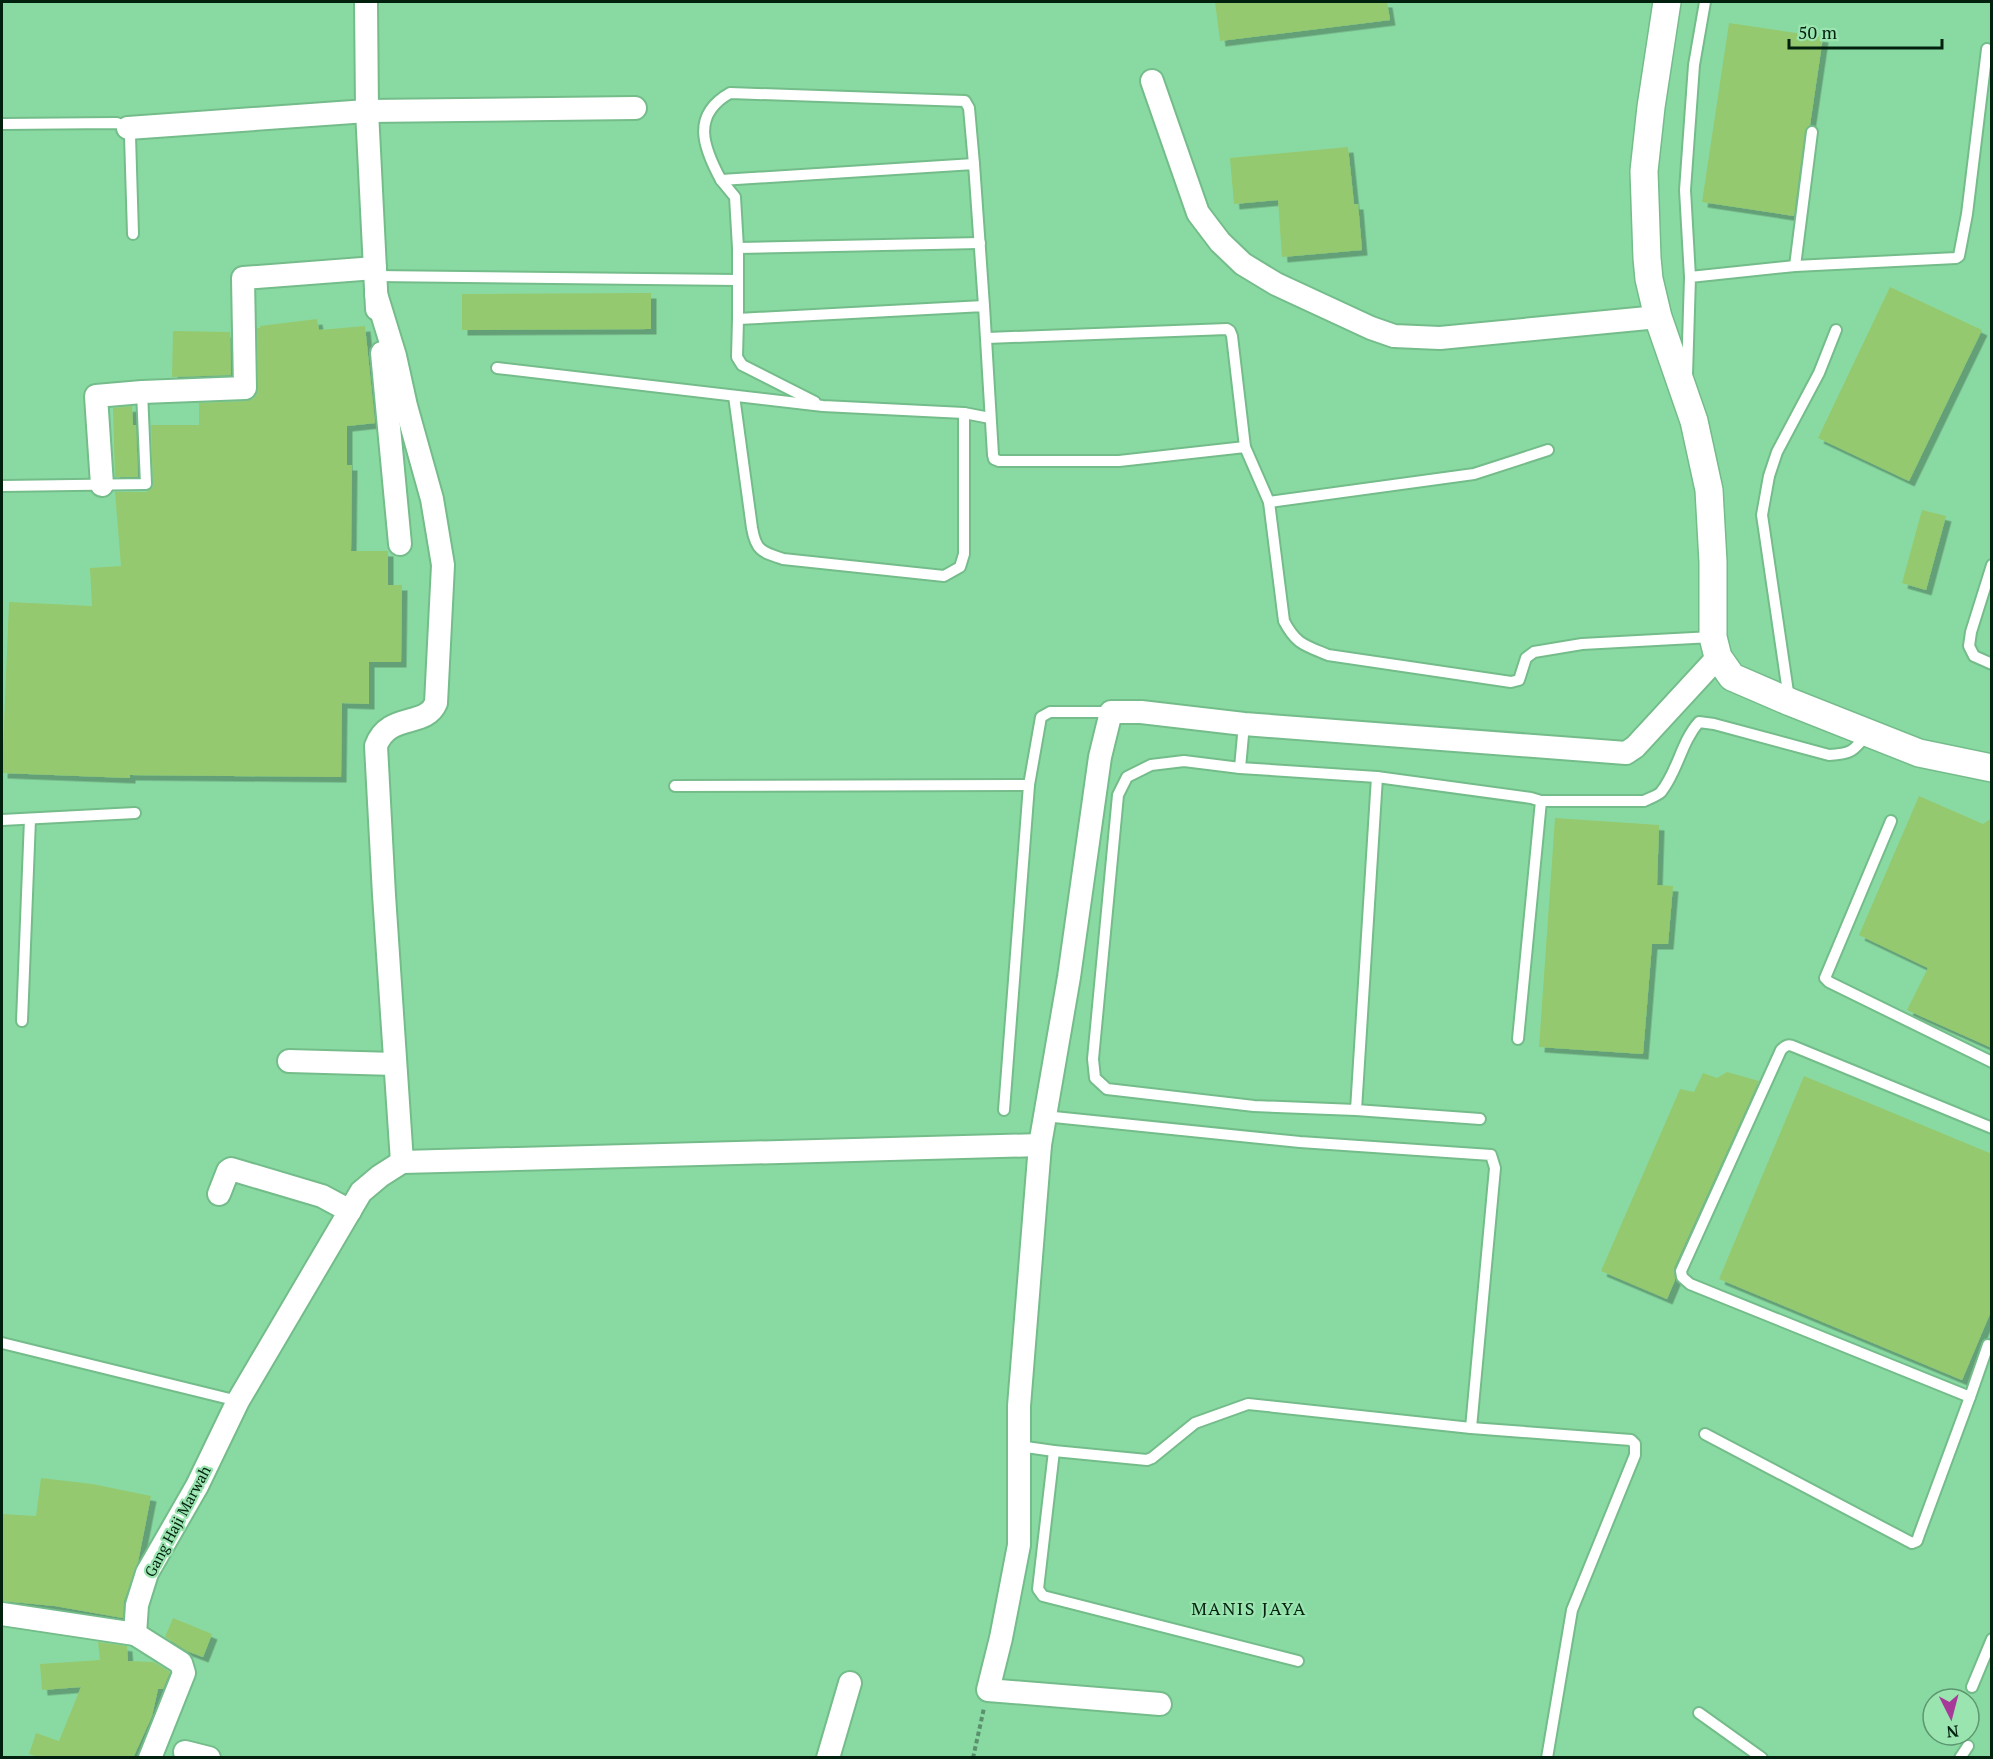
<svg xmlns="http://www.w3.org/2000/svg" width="1993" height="1759" viewBox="0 0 1993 1759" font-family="'PT Serif',serif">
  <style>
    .built { fill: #89daa2; fill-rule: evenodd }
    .building { fill: #95c96f; filter: url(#shadow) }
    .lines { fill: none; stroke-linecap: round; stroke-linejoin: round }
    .service-casing { stroke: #74bc8a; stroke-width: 14 }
    .minor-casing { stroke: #74bc8a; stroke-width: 26 }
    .tertiary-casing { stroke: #74bc8a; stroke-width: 30 }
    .path { stroke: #5a916c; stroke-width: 4; stroke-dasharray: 4.5 3; stroke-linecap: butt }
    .service { stroke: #fff; stroke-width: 10 }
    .minor { stroke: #fff; stroke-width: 22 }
    .tertiary { stroke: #fff; stroke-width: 27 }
    .labels { text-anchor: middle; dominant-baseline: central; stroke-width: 4.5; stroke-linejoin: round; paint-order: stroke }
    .street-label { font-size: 15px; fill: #02200e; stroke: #9ae4b0 }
    .quarter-label { font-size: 18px; letter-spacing: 1.5px; fill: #02200e; stroke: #9ae4b0 }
  </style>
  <defs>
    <filter id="shadow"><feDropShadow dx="5.5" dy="5.5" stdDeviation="0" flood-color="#0004"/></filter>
  </defs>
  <rect width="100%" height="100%" fill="#9ae4b0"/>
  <path class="built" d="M 2,2 L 1991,2 L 1991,1757 L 2,1758 ZM 1933,1699 L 1969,1699 L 1969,1735 L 1933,1735 Z"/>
  <g class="building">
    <path d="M 1215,2 L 1387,2 L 1390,20 L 1220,41 Z"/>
    <path d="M 1729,23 L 1823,37 L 1810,125 L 1805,131 L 1794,216 L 1702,202 Z"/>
    <path d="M 1348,147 L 1354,204 L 1358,204 L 1362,250 L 1282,257 L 1278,200 L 1234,204 L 1230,158 Z"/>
    <path d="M 1890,287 L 1982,330 L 1909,481 L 1818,438 Z"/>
    <path d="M 651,293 L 651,329 L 462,330 L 462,294 Z"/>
    <path d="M 317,319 L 319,330 L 365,326 L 375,423 L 347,426 L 347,465 L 352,465 L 351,551 L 388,551 L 388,585 L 402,585 L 401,662 L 369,662 L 369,704 L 342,703 L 341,777 L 130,775 L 130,778 L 2,773 L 9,602 L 92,606 L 90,568 L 121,566 L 115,492 L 146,492 L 153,487 L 151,425 L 199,425 L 199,403 L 246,401 L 253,399 L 257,394 L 258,388 L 257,328 L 260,328 L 260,326 Z"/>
    <path d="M 173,331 L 230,332 L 231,375 L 172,377 Z"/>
    <path d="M 132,406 L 133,425 L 136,425 L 138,477 L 115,477 L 113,408 Z"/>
    <path d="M 1922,510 L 1946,516 L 1926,590 L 1902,583 Z"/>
    <path d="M 1919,796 L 1983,824 L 1992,818 L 1992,1048 L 1907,1010 L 1928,968 L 1859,935 Z"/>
    <path d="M 1555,818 L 1659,825 L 1657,885 L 1673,886 L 1668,944 L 1652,944 L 1643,1054 L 1539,1047 Z"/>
    <path d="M 1727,1072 L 1759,1081 L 1674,1268 L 1675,1280 L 1667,1299 L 1601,1271 L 1680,1089 L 1694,1092 L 1703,1073 L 1717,1078 Z"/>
    <path d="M 1804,1076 L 1992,1154 L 1992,1309 L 1962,1380 L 1719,1279 Z"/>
    <path d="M 41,1478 L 92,1484 L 151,1496 L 138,1562 L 124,1601 L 123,1618 L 55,1606 L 2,1601 L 2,1514 L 36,1516 Z"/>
    <path d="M 173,1618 L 212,1634 L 203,1657 L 187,1651 L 165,1637 Z"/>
    <path d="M 98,1642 L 127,1646 L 128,1661 L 154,1662 L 170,1672 L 163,1689 L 158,1689 L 152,1716 L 133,1758 L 41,1758 L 29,1754 L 36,1733 L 59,1741 L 81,1687 L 42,1690 L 40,1664 L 100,1660 Z"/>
  </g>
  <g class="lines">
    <g class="service-casing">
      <g id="service">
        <path d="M 2,124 L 117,123 L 128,128 L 130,136 L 133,234"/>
        <path d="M 721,180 C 703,147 691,115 730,93 L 965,101 L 969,108 L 974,164"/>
        <path d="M 980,243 L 738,248 L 738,319 L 984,306 L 993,455 L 994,459 L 999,461 L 1119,461 L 1245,447 L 1269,502 L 1284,621 C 1296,644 1304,645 1328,655 L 1511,682 L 1519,680 L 1526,658 L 1534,652 L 1582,644 L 1712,637"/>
        <path d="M 738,248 L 735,197 L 721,180 L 974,164 L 984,306"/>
        <path d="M 1795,266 L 1812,132"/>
        <path d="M 375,276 L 738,280"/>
        <path d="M 1690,277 L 1685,190 L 1694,65 L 1705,2"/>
        <path d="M 738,319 L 737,357 L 742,365 L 815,402"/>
        <path d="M 987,338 L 1227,329 L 1230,331 L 1232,336 L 1245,447"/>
        <path d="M 497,368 L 823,406 L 964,413 L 990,418"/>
        <path d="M 1687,375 L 1690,277 L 1795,266 L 1956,258 L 1959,256 L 1967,214 L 1987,49"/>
        <path d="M 734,396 L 752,528 C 756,551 762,552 783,559 L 944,576 L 960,567 L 964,554 L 964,413"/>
        <path d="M 2,486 L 146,484 L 142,392"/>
        <path d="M 1269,502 L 1474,474 L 1548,450"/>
        <path d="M 1992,565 L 1971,632 L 1969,646 L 1974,656 L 1992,664"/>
        <path d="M 1789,699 L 1762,515 L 1769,476 L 1777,452 L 1819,373 L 1836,330"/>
        <path d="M 1244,724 L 1240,768 L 1377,777 L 1531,798 L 1541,801 L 1518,1039"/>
        <path d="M 1240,768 L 1184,761 L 1151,765 L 1127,777 L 1118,795 L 1093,1059 L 1095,1078 L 1107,1089 L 1254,1106 L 1356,1110 L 1377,777"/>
        <path d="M 675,786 L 1029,785"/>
        <path d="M 1541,801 L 1644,801 C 1650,798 1657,796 1661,792 C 1678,771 1681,742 1699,722 L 1714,724 L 1829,755 C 1851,754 1854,751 1867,734"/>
        <path d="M 2,820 L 135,813"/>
        <path d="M 1891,821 L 1825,978 L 1829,982 L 1992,1062"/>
        <path d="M 22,1021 L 30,819"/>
        <path d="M 1004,1110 L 1029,785 L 1041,717 L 1050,712 L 1111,712"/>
        <path d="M 1356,1110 L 1480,1119"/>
        <path d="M 1044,1116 L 1300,1142 L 1491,1155 L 1495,1168 L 1471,1428"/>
        <path d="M 1992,1128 L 1795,1047 C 1788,1044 1786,1045 1781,1050 L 1681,1271 L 1682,1277 L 1690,1284 L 1970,1397 L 1988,1345 L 1992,1346"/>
        <path d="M 2,1343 L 238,1401"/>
        <path d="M 1705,1434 L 1912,1543 L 1917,1541 L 1919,1535 L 1970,1397"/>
        <path d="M 1019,1446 L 1054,1451"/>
        <path d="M 1298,1661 L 1043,1596 L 1038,1589 L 1054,1451 L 1147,1460 L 1152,1458 L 1195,1423 L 1248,1404 L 1471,1428 L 1631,1440 L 1635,1444 L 1635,1455 L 1572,1610 L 1547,1758"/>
        <path d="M 1972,1687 L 1992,1639"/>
        <path d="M 1699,1713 L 1762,1758"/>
        <path d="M 1960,1758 L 1968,1746"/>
      </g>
    </g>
    <g class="minor-casing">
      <g id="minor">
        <path d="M 366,2 L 367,111 L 377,309"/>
        <path d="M 1152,81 L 1198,213 L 1220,242 L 1243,264 L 1276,284 L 1371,328 L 1394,336 L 1440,338 L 1658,317"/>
        <path d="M 128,128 L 367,111 L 635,108"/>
        <path d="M 376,294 L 395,356 L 406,406 L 432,499 L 443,565 L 436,703 C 426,728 388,712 376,746 L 384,895 L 402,1162"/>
        <path d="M 382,353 L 400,544"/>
        <path d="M 102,485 L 96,396 L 142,392 L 245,388 L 243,278 L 375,268"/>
        <path d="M 289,1061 L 395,1064"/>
        <path d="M 219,1194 L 228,1171 L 231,1169 L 322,1196 L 350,1211"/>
        <path d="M 2,1614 L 135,1634 L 181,1663 L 184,1673 L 150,1758"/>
        <path d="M 135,1634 L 137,1605 L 147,1573 L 197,1486 L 238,1401 L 361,1192 L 380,1176 L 402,1162 L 1040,1145"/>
        <path d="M 1160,1704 L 988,1690 L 1001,1638 L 1019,1545 L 1019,1406 L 1040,1145 L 1069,977 L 1100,757 L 1111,712 L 1141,712 L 1244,724 L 1626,753 L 1635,747 L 1718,657"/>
        <path d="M 185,1752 L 209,1758"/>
        <path d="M 828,1758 L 850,1683"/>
      </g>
    </g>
    <g class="tertiary-casing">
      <path id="tertiary" d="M 1667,2 L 1651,107 L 1644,171 L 1647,258 L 1649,279 L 1658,317 L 1694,421 L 1709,490 L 1713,562 L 1713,637 L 1718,657 L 1732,677 L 1790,702 L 1919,753 L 1992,768"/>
    </g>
    <path class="path" d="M 973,1758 L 984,1708"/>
    <use href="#service" class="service"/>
    <use href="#minor" class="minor"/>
    <use href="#tertiary" class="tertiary"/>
  </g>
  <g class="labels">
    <g class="street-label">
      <text transform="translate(177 1521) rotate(-62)">Gang Haji Marwah</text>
    </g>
    <g class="quarter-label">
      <text x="1249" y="1608">MANIS JAYA</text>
    </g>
  </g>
  <rect width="1993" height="1759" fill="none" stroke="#02200e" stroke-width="6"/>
  <g transform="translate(1951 1717) rotate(174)"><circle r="28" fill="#9ae4b0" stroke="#5d966f" stroke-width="1.5"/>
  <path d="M0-4.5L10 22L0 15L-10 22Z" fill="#a73a99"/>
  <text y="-9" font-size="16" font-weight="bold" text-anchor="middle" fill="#02200e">N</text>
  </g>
  <path d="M1789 39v9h153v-9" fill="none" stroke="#02200e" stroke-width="3"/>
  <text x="1798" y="39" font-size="18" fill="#02200e" stroke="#9ae4b0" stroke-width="4.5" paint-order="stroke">50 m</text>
</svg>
